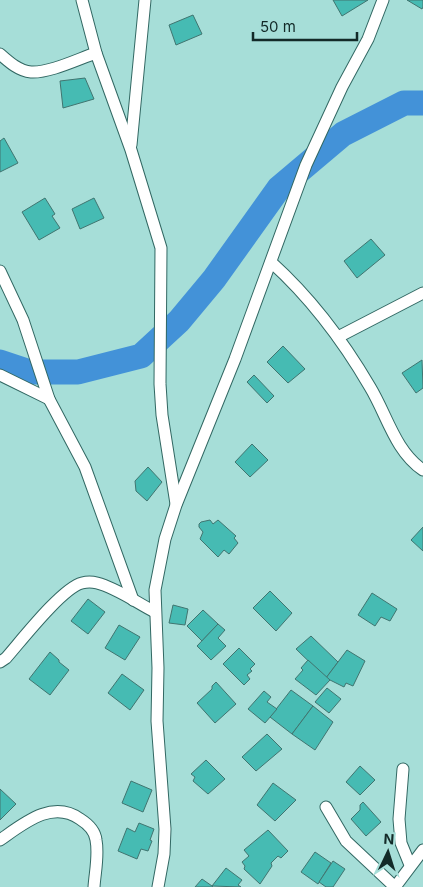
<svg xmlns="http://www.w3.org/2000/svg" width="423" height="887" viewBox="0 0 423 887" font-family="Inter,sans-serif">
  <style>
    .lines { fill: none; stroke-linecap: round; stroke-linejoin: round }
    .river { stroke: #4392d8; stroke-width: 25 }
    .building { fill: #46bbb3; stroke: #407570 }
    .minor-casing { stroke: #326863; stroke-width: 13 }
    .minor { stroke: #fff; stroke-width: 11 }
  </style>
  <rect width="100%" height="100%" fill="#a6ded8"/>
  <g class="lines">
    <path class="river" d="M 0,362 L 30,372 L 78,372 L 141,356 L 179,321 L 214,279 L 279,188 L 343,134 L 404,103 L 423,103"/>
  </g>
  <g class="building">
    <path d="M 333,0 L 368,0 L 342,16 Z"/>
    <path d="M 407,0 L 423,0 L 423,7 L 422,9 Z"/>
    <path d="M 193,15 L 202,34 L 176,45 L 169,25 Z"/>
    <path d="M 85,78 L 94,99 L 63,108 L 60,81 Z"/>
    <path d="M 4,138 L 18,163 L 0,172 L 0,141 Z"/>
    <path d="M 45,198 L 55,214 L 52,216 L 60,228 L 39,240 L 22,212 Z"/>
    <path d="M 94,198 L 104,218 L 80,229 L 72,209 Z"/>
    <path d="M 371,239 L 385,255 L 357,278 L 344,261 Z"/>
    <path d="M 283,346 L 305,369 L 288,383 L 267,362 Z"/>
    <path d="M 422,360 L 423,388 L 416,393 L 402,373 Z"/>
    <path d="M 254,375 L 274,396 L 267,403 L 247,382 Z"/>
    <path d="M 252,444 L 268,460 L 250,477 L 235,462 Z"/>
    <path d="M 148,467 L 162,482 L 147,501 L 136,491 L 135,481 Z"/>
    <path d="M 210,520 L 213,524 L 218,520 L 236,536 L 234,538 L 238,543 L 229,554 L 224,550 L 218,557 L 200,539 L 203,532 L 199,527 L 199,524 L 201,522 Z"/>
    <path d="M 423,527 L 423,551 L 411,540 Z"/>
    <path d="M 270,591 L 292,613 L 276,631 L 253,608 Z"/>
    <path d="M 372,593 L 397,609 L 390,621 L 381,617 L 375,626 L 358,615 Z"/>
    <path d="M 88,599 L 105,612 L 88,634 L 71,621 Z"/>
    <path d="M 173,605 L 188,609 L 185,625 L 169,623 Z"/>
    <path d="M 203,610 L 218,624 L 202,641 L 187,626 Z"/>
    <path d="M 218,624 L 225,630 L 218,638 L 226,646 L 211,660 L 197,646 Z"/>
    <path d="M 119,625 L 140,637 L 125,660 L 105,648 Z"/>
    <path d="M 311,636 L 338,662 L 326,678 L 296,649 Z"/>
    <path d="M 239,648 L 255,664 L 250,669 L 252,671 L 247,675 L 250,679 L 244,685 L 223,664 Z"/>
    <path d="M 347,650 L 365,661 L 353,686 L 346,683 L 344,687 L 326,678 Z"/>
    <path d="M 50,652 L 59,660 L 59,662 L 69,670 L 50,695 L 29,679 Z"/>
    <path d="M 308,660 L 330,680 L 316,695 L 295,679 L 303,670 L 301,668 Z"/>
    <path d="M 122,674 L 144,690 L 130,710 L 108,693 Z"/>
    <path d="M 216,682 L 236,704 L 215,723 L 197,703 L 212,689 L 212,686 Z"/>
    <path d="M 327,688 L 341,699 L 329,713 L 315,702 Z"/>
    <path d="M 291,690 L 313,706 L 292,734 L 270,717 Z"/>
    <path d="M 264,691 L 271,697 L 267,702 L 277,709 L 265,723 L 248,709 Z"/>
    <path d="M 313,706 L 333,722 L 315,750 L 292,734 Z"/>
    <path d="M 267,734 L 282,749 L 256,771 L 242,757 Z"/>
    <path d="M 206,760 L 225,779 L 208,794 L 193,781 L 195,777 L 191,774 Z"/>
    <path d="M 360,766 L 375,780 L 360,795 L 346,782 Z"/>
    <path d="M 131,781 L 152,790 L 143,812 L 122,803 Z"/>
    <path d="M 273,783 L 296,800 L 275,821 L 257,805 Z"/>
    <path d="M 0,789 L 16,804 L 0,820 Z"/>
    <path d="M 363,802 L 381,822 L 366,836 L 351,819 L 360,810 L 360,805 Z"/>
    <path d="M 139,823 L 154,829 L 150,840 L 152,841 L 148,851 L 141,849 L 137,859 L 118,851 L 127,828 L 135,832 Z"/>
    <path d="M 268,830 L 288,851 L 281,858 L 278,856 L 271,863 L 272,866 L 260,884 L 244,869 L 245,866 L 242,862 L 249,856 L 244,850 Z"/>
    <path d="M 315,852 L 331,863 L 318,884 L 301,872 Z"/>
    <path d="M 333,861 L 345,869 L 333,887 L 326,887 L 319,882 Z"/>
    <path d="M 226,868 L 242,880 L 238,885 L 241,887 L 212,886 Z"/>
    <path d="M 202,879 L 212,886 L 213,887 L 195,887 Z"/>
  </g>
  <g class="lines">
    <g class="minor-casing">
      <g id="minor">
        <path d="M 82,0 L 96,53 L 131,150 L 161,248 L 160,384 L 162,415 L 176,504"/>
        <path d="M 0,54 C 9,62 19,71 31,72 C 50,73 78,59 96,53"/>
        <path d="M 131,145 L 145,0"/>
        <path d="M 271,262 C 312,299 342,339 370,387 C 387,415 395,451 423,470"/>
        <path d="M 0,271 L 23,320 L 49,399 L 85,467 L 133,600"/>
        <path d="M 338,337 L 423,293"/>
        <path d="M 0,375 L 49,399"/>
        <path d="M 0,662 L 6,658 C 21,641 62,588 82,583 C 86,582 93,582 97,583 C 117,588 137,603 155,612"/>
        <path d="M 403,769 L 399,819 L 401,843 L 410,865"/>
        <path d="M 326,807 L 346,841 L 395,887"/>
        <path d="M 0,840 C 23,824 52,799 80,819 C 88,824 95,831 96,840 C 99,855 95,872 94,887"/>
        <path d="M 158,887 L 164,854 L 165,829 L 157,721 L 158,668 L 155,590 L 165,539 L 176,505 L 235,359 L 306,165 L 342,87 L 368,39 L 383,0"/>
        <path d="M 395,887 L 423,850"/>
      </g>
    </g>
    <use href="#minor" class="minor"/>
  </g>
  <g transform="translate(388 852) rotate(4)" stroke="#a6ded8" stroke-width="4" paint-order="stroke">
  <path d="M0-4L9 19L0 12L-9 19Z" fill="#132a28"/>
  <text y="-8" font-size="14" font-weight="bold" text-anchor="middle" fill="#132a28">N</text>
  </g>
  <path d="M253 32v8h104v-8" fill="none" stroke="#132a28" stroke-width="2.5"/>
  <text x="260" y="32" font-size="15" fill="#132a28" stroke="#a6ded8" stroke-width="4" paint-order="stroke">50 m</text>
</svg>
